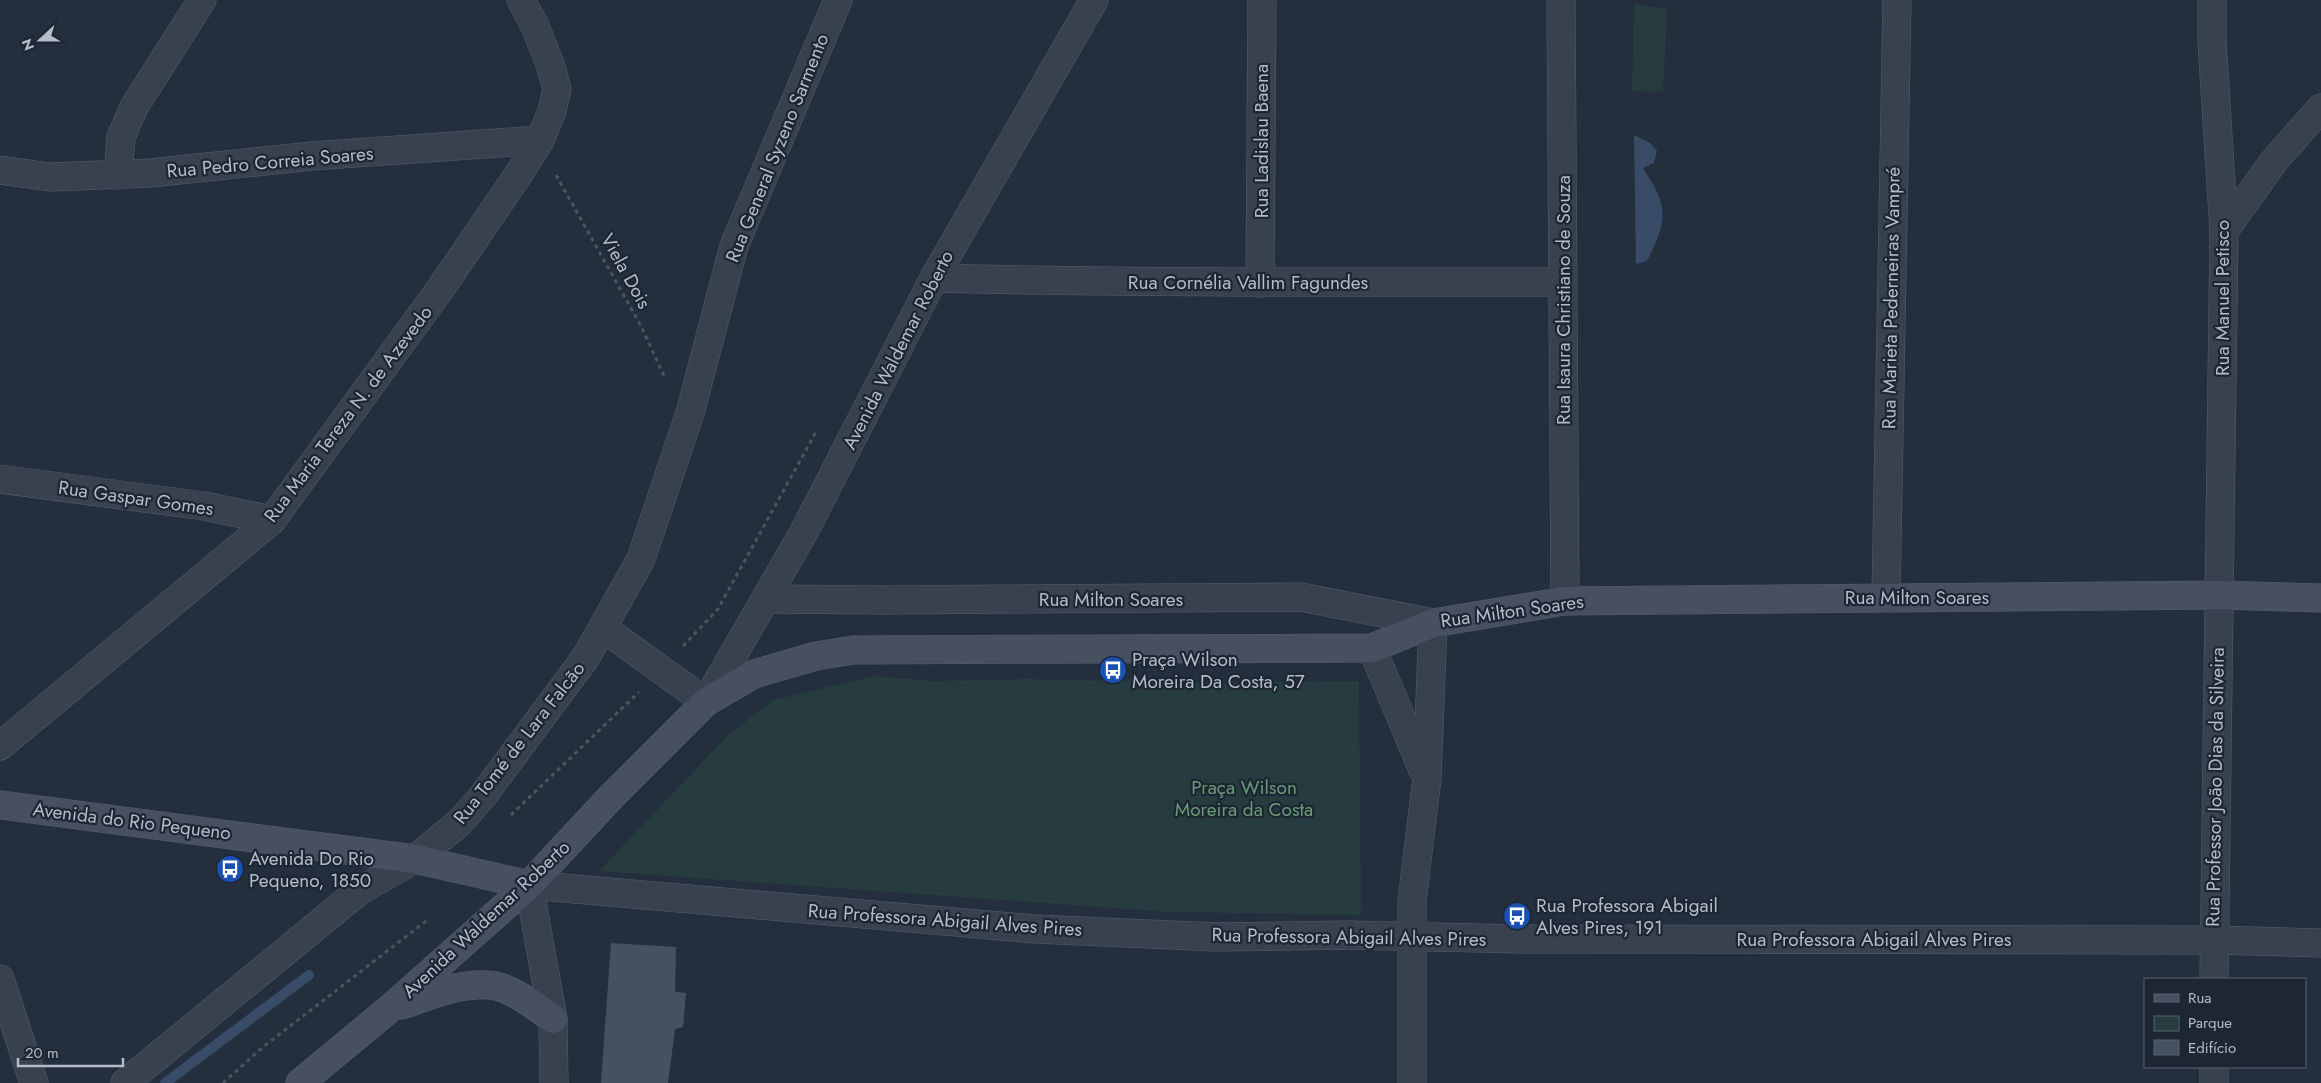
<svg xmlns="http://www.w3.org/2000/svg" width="2321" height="1083" viewBox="0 0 2321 1083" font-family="Jost,sans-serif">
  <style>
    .green { fill: #263c3f }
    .water { fill: #394c67 }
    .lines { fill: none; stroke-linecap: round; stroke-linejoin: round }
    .stream { stroke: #394c67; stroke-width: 10 }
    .building { fill: #455162 }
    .minor-casing { stroke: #565f6c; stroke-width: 29 }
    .secondary-casing { stroke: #565f6c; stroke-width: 29 }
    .path { stroke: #44595c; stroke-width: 3; stroke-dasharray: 4 4; stroke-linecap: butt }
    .minor { stroke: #38414e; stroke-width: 28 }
    .secondary { stroke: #465061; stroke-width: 28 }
    .labels { text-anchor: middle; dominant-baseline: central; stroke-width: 4.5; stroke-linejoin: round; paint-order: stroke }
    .street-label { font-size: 19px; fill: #b4bcc9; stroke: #1d2633 }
    .poi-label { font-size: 19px; fill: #b4bcc9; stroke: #1d2633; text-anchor: start }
    .park-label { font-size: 19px; fill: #6b9a76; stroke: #1d2633 }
  </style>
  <rect width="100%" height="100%" fill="#242f3e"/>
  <g class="green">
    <path d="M 1634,4 L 1667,9 L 1663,92 L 1632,91 Z"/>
    <path d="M 875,676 L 931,681 L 1025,679 L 1227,683 L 1359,681 L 1361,915 L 1167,912 L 599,871 L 727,736 L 773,700 Z"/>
  </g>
  <path class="water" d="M 1634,135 L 1650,143 L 1657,151 L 1654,163 L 1643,168 C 1669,208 1668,219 1647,261 L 1636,264 Z"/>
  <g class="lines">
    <path class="stream" d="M 165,1083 L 309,975"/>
  </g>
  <path class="building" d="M 611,943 L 676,947 L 675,992 L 686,993 L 683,1027 L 675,1029 L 668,1083 L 601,1083 Z"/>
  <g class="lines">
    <g class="minor-casing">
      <g id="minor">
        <path d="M 1561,0 L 1565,601"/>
        <path d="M 2212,0 L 2212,41 L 2224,231 L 2214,979"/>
        <path d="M 0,170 L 50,177 L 150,173 L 312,156 L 540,140"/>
        <path d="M 118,175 L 121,137 L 134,107 L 202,0"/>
        <path d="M 2224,231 L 2274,161 L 2321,108"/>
        <path d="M 934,278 C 1144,283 1353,282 1563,282"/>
        <path d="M 1260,283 L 1262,0"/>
        <path d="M 0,479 L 204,506 L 272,520"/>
        <path d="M 1886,597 L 1897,0"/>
        <path d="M 766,599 L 885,600 L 1301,597 L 1433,623 L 1427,778 L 1412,901 L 1412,1083"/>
        <path d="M 603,628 L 706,702 L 805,530 L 934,278 L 1094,0"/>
        <path d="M 1372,648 L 1423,770"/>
        <path d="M 0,746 L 272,520 L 441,288 L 518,175 L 540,140 L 552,111 L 557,89 L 550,64 L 535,26 L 521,0"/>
        <path d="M 0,979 L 34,1083"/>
        <path d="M 2214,1067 L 2214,1083"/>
        <path d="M 125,1083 L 359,891 L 415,859 L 459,823 L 482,797 L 586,657 L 641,559 L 690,413 L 734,246 L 838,0"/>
        <path d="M 554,1083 L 553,1019 L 529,885 L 1035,929 L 1217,937 L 1347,935 L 1521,939 L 2214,940 L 2321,943"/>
      </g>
    </g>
    <g class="secondary-casing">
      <g id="secondary">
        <path d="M 0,805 L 415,859 L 529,885"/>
        <path d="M 402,1005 C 430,996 465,980 496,986 C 516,991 536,1007 553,1019"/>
        <path d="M 300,1083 L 388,1010 L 529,885 L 610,798 L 706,702 L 754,674 L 816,656 L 853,650 L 1372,648 L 1433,623 L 1565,601 L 2217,595 L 2321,598"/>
      </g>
    </g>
    <g class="path">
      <path d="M 556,175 L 641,326 L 665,378"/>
      <path d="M 683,646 L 718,609 L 816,432"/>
      <path d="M 511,815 L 639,692"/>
      <path d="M 223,1083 L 263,1047 L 426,921"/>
    </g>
    <use href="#minor" class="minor"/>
    <use href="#secondary" class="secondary"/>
  </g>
  <defs>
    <g id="bus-disc" transform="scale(1.4375)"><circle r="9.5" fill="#1a4fb4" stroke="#1d2633"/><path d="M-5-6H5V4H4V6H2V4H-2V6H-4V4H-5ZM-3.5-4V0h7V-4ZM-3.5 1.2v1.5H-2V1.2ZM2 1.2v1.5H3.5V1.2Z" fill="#fff"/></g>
  </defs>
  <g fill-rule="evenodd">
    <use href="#bus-disc" x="1113" y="670"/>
    <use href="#bus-disc" x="230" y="869"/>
    <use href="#bus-disc" x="1517" y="916"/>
  </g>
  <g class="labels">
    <g class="street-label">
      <text transform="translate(1261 141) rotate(-90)">Rua Ladislau Baena</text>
      <text transform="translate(777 148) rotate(-68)">Rua General Syzeno Sarmento</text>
      <text transform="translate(270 162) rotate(-5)">Rua Pedro Correia Soares</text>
      <text transform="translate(626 271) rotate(61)">Viela Dois</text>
      <text x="1248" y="282">Rua Cornélia Vallim Fagundes</text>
      <text transform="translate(1891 298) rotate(-89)">Rua Marieta Pederneiras Vampré</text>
      <text transform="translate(2222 298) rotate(-90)">Rua Manuel Petisco</text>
      <text transform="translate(1563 300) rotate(-90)">Rua Isaura Christiano de Souza</text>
      <text transform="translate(898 350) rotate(-63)">Avenida Waldemar Roberto</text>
      <text transform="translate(348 414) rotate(-53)">Rua Maria Tereza N. de Azevedo</text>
      <text transform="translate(136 498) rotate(8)">Rua Gaspar Gomes</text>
      <text x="1917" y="597">Rua Milton Soares</text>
      <text x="1111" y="599">Rua Milton Soares</text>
      <text transform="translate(1512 611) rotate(-8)">Rua Milton Soares</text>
      <text transform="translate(519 743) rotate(-52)">Rua Tomé de Lara Falcão</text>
      <text transform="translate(2215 787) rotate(-89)">Rua Professor João Dias da Silveira</text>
      <text transform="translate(132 821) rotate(7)">Avenida do Rio Pequeno</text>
      <text transform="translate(486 919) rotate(-43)">Avenida Waldemar Roberto</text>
      <text transform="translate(945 920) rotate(4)">Rua Professora Abigail Alves Pires</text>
      <text transform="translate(1349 937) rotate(1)">Rua Professora Abigail Alves Pires</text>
      <text x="1874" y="939">Rua Professora Abigail Alves Pires</text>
    </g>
    <g class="poi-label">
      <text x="1132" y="659">Praça Wilson<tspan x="1132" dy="22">Moreira Da Costa, 57</tspan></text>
      <text x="249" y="858">Avenida Do Rio<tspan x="249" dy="22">Pequeno, 1850</tspan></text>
      <text x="1536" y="905">Rua Professora Abigail<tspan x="1536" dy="22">Alves Pires, 191</tspan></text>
    </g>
    <g class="park-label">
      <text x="1244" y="787">Praça Wilson<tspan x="1244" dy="22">Moreira da Costa</tspan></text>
    </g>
  </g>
  <rect x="2144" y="978" width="162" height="90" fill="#1d2633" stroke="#59626f"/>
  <rect x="2154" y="994" width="25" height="8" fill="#465061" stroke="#59626f"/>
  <text x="2188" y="1003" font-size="15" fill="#b4bcc9">Rua</text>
  <rect x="2154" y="1016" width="25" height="15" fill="#263c3f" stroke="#59626f"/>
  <text x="2188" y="1028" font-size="15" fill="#b4bcc9">Parque</text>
  <rect x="2154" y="1040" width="25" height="15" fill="#455162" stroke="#59626f"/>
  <text x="2188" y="1053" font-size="15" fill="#b4bcc9">Edifício</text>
  <g transform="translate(40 40) rotate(249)" stroke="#1d2633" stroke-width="4" paint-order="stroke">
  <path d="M0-4L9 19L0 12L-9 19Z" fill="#b4bcc9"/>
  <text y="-8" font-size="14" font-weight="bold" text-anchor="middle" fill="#b4bcc9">N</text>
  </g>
  <path d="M18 1058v8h105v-8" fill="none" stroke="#b4bcc9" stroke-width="2.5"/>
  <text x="25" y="1058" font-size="15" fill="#b4bcc9" stroke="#1d2633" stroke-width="4" paint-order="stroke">20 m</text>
</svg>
